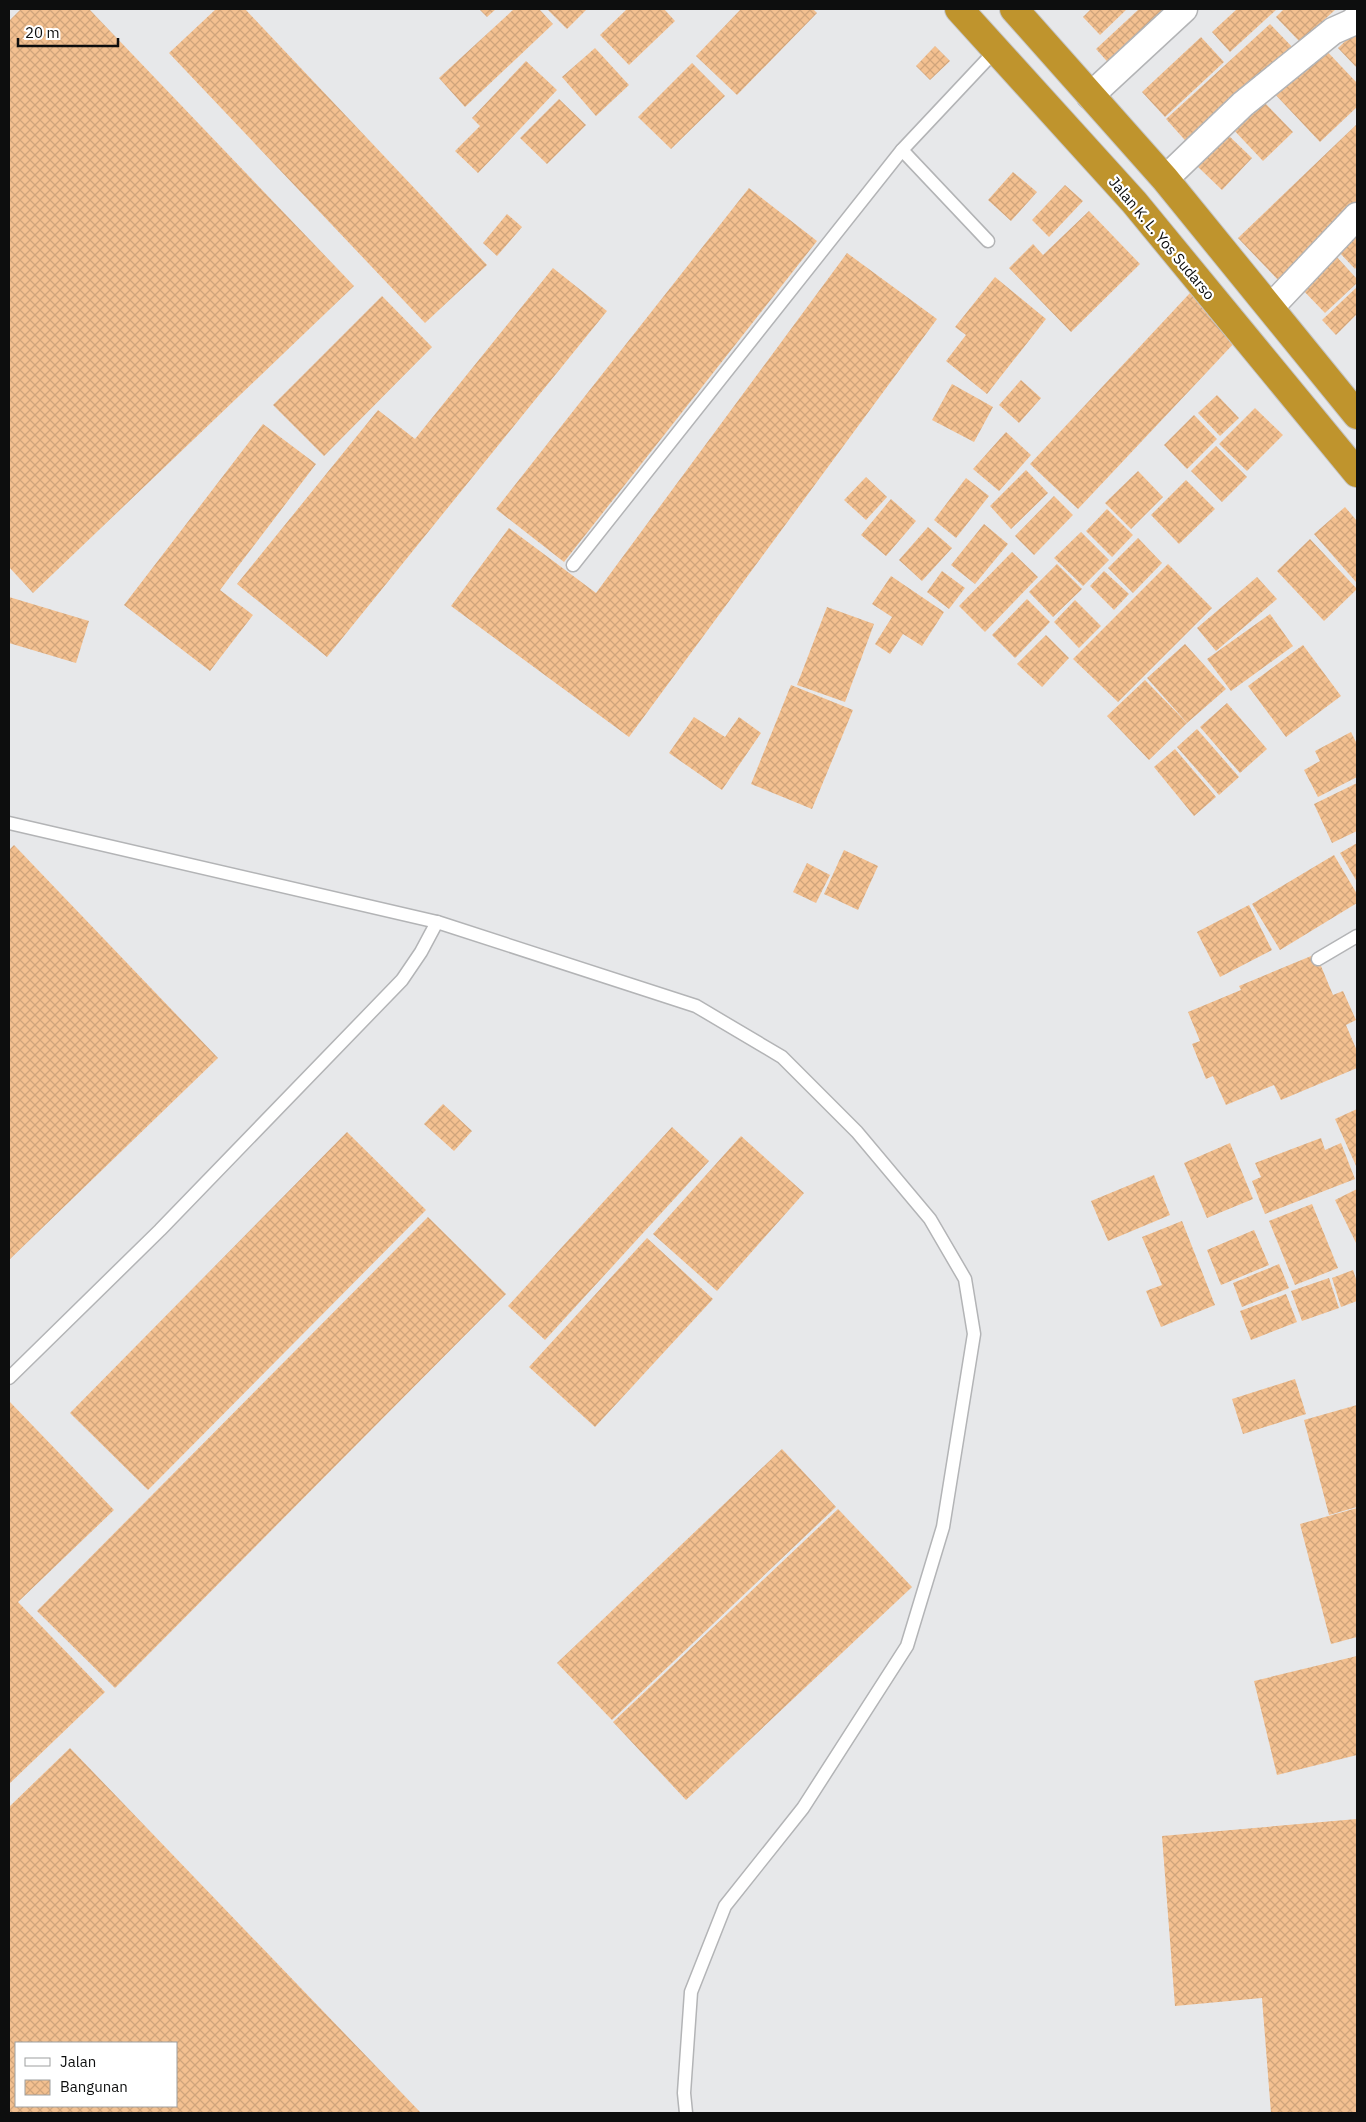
<svg xmlns="http://www.w3.org/2000/svg" width="1366" height="2122" viewBox="0 0 1366 2122" font-family="'IBM Plex Sans',sans-serif">
  <style>
    .building { fill: url(#building-cross-hatch); fill-rule: evenodd }
    .lines { fill: none; stroke-linecap: round; stroke-linejoin: round }
    .lane-casing { stroke: #b3b4b6; stroke-width: 15 }
    .street-casing { stroke: #b3b4b6; stroke-width: 29 }
    .highway-casing { stroke: #c5c5c5; stroke-width: 30 }
    .lane { stroke: #fff; stroke-width: 12 }
    .street { stroke: #fff; stroke-width: 26 }
    .highway { stroke: #bf942d; stroke-width: 28 }
    .labels { text-anchor: middle; dominant-baseline: central; stroke-width: 4.5; stroke-linejoin: round; paint-order: stroke }
    .street-label { font-size: 15px; fill: #0d0e0e; stroke: #fff }
  </style>
  <defs>
    <pattern id="building-cross-hatch" width="8" height="8" patternUnits="userSpaceOnUse" patternTransform="scale(1.25)"><rect width="8" height="8" fill="#f3c090"/><path d="M0 0l8 8M0 8l8-8" fill="none" stroke="#cfa47b"/></pattern>
  </defs>
  <rect width="100%" height="100%" fill="#e7e8ea"/>
  <g class="building">
    <path d="M 21,9 L 89,9 L 354,286 L 33,593 L 9,567 L 9,21 Z"/>
    <path d="M 216,9 L 245,9 L 487,265 L 425,323 L 169,53 Z"/>
    <path d="M 479,9 L 496,9 L 487,17 Z"/>
    <path d="M 514,9 L 539,9 L 553,24 L 465,107 L 439,78 Z"/>
    <path d="M 547,9 L 587,9 L 567,29 Z"/>
    <path d="M 627,9 L 664,9 L 675,21 L 629,65 L 600,35 Z"/>
    <path d="M 741,9 L 813,9 L 817,13 L 737,95 L 696,56 Z"/>
    <path d="M 1091,9 L 1127,9 L 1100,35 L 1083,17 Z"/>
    <path d="M 1139,9 L 1178,9 L 1114,69 L 1096,49 Z"/>
    <path d="M 1237,9 L 1277,9 L 1230,52 L 1212,32 Z"/>
    <path d="M 1284,9 L 1336,9 L 1300,42 L 1276,17 Z"/>
    <path d="M 1270,24 L 1297,52 L 1192,148 L 1166,119 Z"/>
    <path d="M 1357,30 L 1357,68 L 1338,48 Z"/>
    <path d="M 1201,37 L 1224,62 L 1165,117 L 1142,92 Z"/>
    <path d="M 1321,45 L 1357,83 L 1357,107 L 1320,142 L 1272,91 Z"/>
    <path d="M 935,46 L 950,61 L 930,80 L 916,66 Z"/>
    <path d="M 595,48 L 629,85 L 596,116 L 562,77 Z"/>
    <path d="M 526,61 L 557,90 L 478,173 L 455,151 L 480,126 L 472,118 Z"/>
    <path d="M 692,63 L 725,96 L 671,149 L 638,117 Z"/>
    <path d="M 559,99 L 586,125 L 547,164 L 520,138 Z"/>
    <path d="M 1262,100 L 1293,132 L 1263,161 L 1232,128 Z"/>
    <path d="M 1357,124 L 1357,210 L 1281,283 L 1238,238 Z"/>
    <path d="M 1226,133 L 1252,158 L 1222,190 L 1195,164 Z"/>
    <path d="M 1013,172 L 1037,192 L 1011,221 L 988,200 Z"/>
    <path d="M 1065,185 L 1083,201 L 1049,237 L 1032,220 Z"/>
    <path d="M 749,188 L 817,241 L 564,562 L 496,509 Z"/>
    <path d="M 1089,211 L 1140,264 L 1071,332 L 1009,268 L 1033,244 L 1043,255 Z"/>
    <path d="M 507,214 L 522,227 L 497,256 L 483,243 Z"/>
    <path d="M 1357,234 L 1357,266 L 1355,269 L 1338,251 Z"/>
    <path d="M 847,253 L 937,319 L 629,737 L 451,606 L 509,528 L 596,593 Z"/>
    <path d="M 1335,255 L 1357,279 L 1357,283 L 1325,313 L 1300,287 Z"/>
    <path d="M 553,268 L 607,311 L 327,657 L 237,584 L 378,410 L 415,439 Z"/>
    <path d="M 995,277 L 1046,319 L 987,394 L 946,361 L 966,335 L 955,327 Z"/>
    <path d="M 1357,287 L 1357,314 L 1336,335 L 1322,320 Z"/>
    <path d="M 1190,293 L 1238,339 L 1078,509 L 1030,464 Z"/>
    <path d="M 382,296 L 432,347 L 324,456 L 273,405 Z"/>
    <path d="M 1021,380 L 1041,398 L 1019,423 L 999,405 Z"/>
    <path d="M 952,384 L 993,407 L 974,442 L 932,420 Z"/>
    <path d="M 1217,395 L 1239,418 L 1220,436 L 1198,413 Z"/>
    <path d="M 1255,408 L 1283,435 L 1247,471 L 1219,444 Z"/>
    <path d="M 1194,415 L 1217,439 L 1187,469 L 1164,445 Z"/>
    <path d="M 263,424 L 316,464 L 220,590 L 253,615 L 210,671 L 124,605 Z"/>
    <path d="M 1006,432 L 1031,455 L 999,491 L 973,469 Z"/>
    <path d="M 1216,446 L 1247,477 L 1222,502 L 1191,471 Z"/>
    <path d="M 1026,470 L 1048,493 L 1011,529 L 990,506 Z"/>
    <path d="M 1138,471 L 1163,497 L 1131,529 L 1105,503 Z"/>
    <path d="M 866,477 L 887,497 L 866,520 L 844,500 Z"/>
    <path d="M 966,478 L 989,496 L 956,538 L 934,520 Z"/>
    <path d="M 1186,480 L 1215,509 L 1179,544 L 1151,515 Z"/>
    <path d="M 1054,496 L 1073,515 L 1034,555 L 1015,536 Z"/>
    <path d="M 891,499 L 916,521 L 886,556 L 861,535 Z"/>
    <path d="M 1345,507 L 1357,521 L 1356,582 L 1314,534 Z"/>
    <path d="M 1107,509 L 1133,535 L 1112,557 L 1086,531 Z"/>
    <path d="M 984,524 L 1008,544 L 975,584 L 951,565 Z"/>
    <path d="M 928,527 L 952,548 L 922,581 L 899,560 Z"/>
    <path d="M 1081,532 L 1109,560 L 1083,586 L 1054,558 Z"/>
    <path d="M 1138,538 L 1162,563 L 1133,593 L 1108,568 Z"/>
    <path d="M 1310,539 L 1357,589 L 1324,621 L 1277,571 Z"/>
    <path d="M 1012,552 L 1038,577 L 985,632 L 959,606 Z"/>
    <path d="M 1057,564 L 1082,589 L 1053,617 L 1029,592 Z"/>
    <path d="M 1168,564 L 1212,608 L 1118,702 L 1073,659 Z"/>
    <path d="M 942,571 L 965,588 L 949,609 L 927,592 Z"/>
    <path d="M 1104,571 L 1129,594 L 1114,610 L 1090,586 Z"/>
    <path d="M 891,576 L 944,612 L 922,646 L 903,634 L 890,654 L 875,644 L 892,617 L 872,604 Z"/>
    <path d="M 1257,577 L 1277,599 L 1216,651 L 1197,628 Z"/>
    <path d="M 9,597 L 89,621 L 76,663 L 9,643 Z"/>
    <path d="M 1027,599 L 1050,622 L 1015,658 L 992,635 Z"/>
    <path d="M 1075,600 L 1101,626 L 1079,648 L 1054,622 Z"/>
    <path d="M 827,607 L 874,624 L 845,702 L 797,685 Z"/>
    <path d="M 1270,614 L 1293,646 L 1231,691 L 1207,659 Z"/>
    <path d="M 1046,635 L 1069,658 L 1042,687 L 1017,664 Z"/>
    <path d="M 1185,644 L 1226,689 L 1187,723 L 1147,678 Z"/>
    <path d="M 1303,645 L 1341,696 L 1286,737 L 1248,686 Z"/>
    <path d="M 1145,680 L 1187,723 L 1149,760 L 1107,716 Z"/>
    <path d="M 791,685 L 853,710 L 812,809 L 751,784 Z"/>
    <path d="M 1227,703 L 1267,749 L 1240,773 L 1200,727 Z"/>
    <path d="M 694,717 L 725,737 L 739,717 L 761,733 L 722,790 L 669,753 Z"/>
    <path d="M 1197,729 L 1239,777 L 1219,795 L 1177,747 Z"/>
    <path d="M 1351,732 L 1357,744 L 1357,777 L 1318,797 L 1304,770 L 1320,761 L 1315,751 Z"/>
    <path d="M 1175,749 L 1216,797 L 1194,816 L 1154,767 Z"/>
    <path d="M 1357,783 L 1357,831 L 1332,843 L 1314,804 Z"/>
    <path d="M 1357,843 L 1357,882 L 1340,853 Z"/>
    <path d="M 14,845 L 218,1058 L 9,1260 L 9,850 Z"/>
    <path d="M 844,850 L 878,866 L 858,910 L 824,894 Z"/>
    <path d="M 1334,855 L 1357,894 L 1357,903 L 1280,950 L 1252,904 Z"/>
    <path d="M 807,863 L 830,875 L 816,903 L 793,892 Z"/>
    <path d="M 1249,905 L 1272,950 L 1220,977 L 1197,932 Z"/>
    <path d="M 1316,954 L 1333,995 L 1343,991 L 1356,1020 L 1346,1025 L 1357,1051 L 1357,1068 L 1281,1100 L 1274,1085 L 1226,1105 L 1213,1076 L 1206,1079 L 1192,1044 L 1200,1041 L 1188,1012 L 1241,990 L 1239,986 Z"/>
    <path d="M 443,1104 L 472,1131 L 454,1151 L 424,1124 Z"/>
    <path d="M 1357,1109 L 1357,1168 L 1335,1119 Z"/>
    <path d="M 672,1127 L 709,1161 L 545,1340 L 508,1306 Z"/>
    <path d="M 347,1132 L 426,1210 L 148,1490 L 70,1413 Z"/>
    <path d="M 741,1136 L 804,1193 L 717,1291 L 653,1234 Z"/>
    <path d="M 1321,1138 L 1325,1150 L 1341,1143 L 1355,1179 L 1265,1214 L 1252,1181 L 1261,1177 L 1255,1163 Z"/>
    <path d="M 1230,1143 L 1253,1199 L 1207,1218 L 1184,1163 Z"/>
    <path d="M 1154,1175 L 1170,1215 L 1108,1241 L 1091,1201 Z"/>
    <path d="M 1357,1189 L 1357,1245 L 1335,1200 Z"/>
    <path d="M 1312,1204 L 1338,1268 L 1295,1285 L 1269,1221 Z"/>
    <path d="M 428,1217 L 506,1294 L 115,1688 L 37,1611 Z"/>
    <path d="M 1182,1221 L 1215,1305 L 1161,1327 L 1146,1291 L 1162,1285 L 1142,1237 Z"/>
    <path d="M 1254,1230 L 1269,1265 L 1221,1285 L 1207,1250 Z"/>
    <path d="M 647,1238 L 713,1299 L 595,1427 L 529,1367 Z"/>
    <path d="M 1279,1264 L 1289,1288 L 1242,1307 L 1233,1283 Z"/>
    <path d="M 1353,1270 L 1357,1282 L 1357,1301 L 1341,1307 L 1332,1278 Z"/>
    <path d="M 1329,1278 L 1339,1308 L 1302,1321 L 1291,1291 Z"/>
    <path d="M 1286,1294 L 1297,1322 L 1251,1340 L 1240,1311 Z"/>
    <path d="M 1295,1379 L 1306,1414 L 1243,1434 L 1232,1399 Z"/>
    <path d="M 9,1401 L 114,1510 L 18,1602 L 105,1692 L 9,1784 Z"/>
    <path d="M 1357,1405 L 1357,1507 L 1329,1515 L 1304,1420 Z"/>
    <path d="M 782,1449 L 836,1507 L 612,1720 L 557,1663 Z"/>
    <path d="M 1357,1508 L 1357,1637 L 1331,1644 L 1300,1524 Z"/>
    <path d="M 838,1509 L 912,1587 L 686,1800 L 613,1722 Z"/>
    <path d="M 1357,1656 L 1357,1755 L 1277,1775 L 1254,1681 Z"/>
    <path d="M 70,1748 L 421,2113 L 9,2113 L 9,1807 ZM 16,2043 L 176,2043 L 176,2106 L 16,2106 Z"/>
    <path d="M 1357,1819 L 1357,2113 L 1271,2113 L 1262,1998 L 1175,2006 L 1162,1836 Z"/>
  </g>
  <g class="lines">
    <g class="lane-casing">
      <g id="lane">
        <path d="M 988,241 L 902,150 L 995,51"/>
        <path d="M 573,565 L 902,150"/>
        <path d="M 9,823 L 437,922 L 696,1006 L 782,1057 L 857,1132 L 930,1219 L 965,1279 L 974,1334 L 943,1527 L 907,1646 L 803,1808 L 725,1906 L 691,1992 L 684,2093 L 686,2113"/>
        <path d="M 1318,959 L 1357,936"/>
        <path d="M 9,1378 L 160,1230 L 402,980 L 421,952 L 437,922"/>
      </g>
    </g>
    <g class="street-casing">
      <g id="street">
        <path d="M 1090,96 L 1184,9"/>
        <path d="M 1165,179 L 1243,104 L 1333,31 L 1351,23 L 1357,18"/>
        <path d="M 1270,308 L 1357,216"/>
      </g>
    </g>
    <g class="highway-casing">
      <g id="highway">
        <path d="M 959,9 L 1134,202 L 1357,473"/>
        <path d="M 1014,9 L 1165,179 L 1357,415"/>
      </g>
    </g>
    <use href="#lane" class="lane"/>
    <use href="#street" class="street"/>
    <use href="#highway" class="highway"/>
  </g>
  <g class="labels">
    <g class="street-label">
      <text transform="translate(1162 238) rotate(50)">Jalan K. L. Yos Sudarso</text>
    </g>
  </g>
  <rect width="1366" height="2122" fill="none" stroke="#0d0e0e" stroke-width="20"/>
  <rect x="15" y="2042" width="162" height="65" fill="#ffffff" stroke="#9e9f9f"/>
  <rect x="25" y="2058" width="25" height="8" fill="#ffffff" stroke="#9e9f9f"/>
  <text x="60" y="2067" font-size="15" fill="#0d0e0e">Jalan</text>
  <rect x="25" y="2080" width="25" height="15" fill="url(#building-cross-hatch)" stroke="#9e9f9f"/>
  <text x="60" y="2092" font-size="15" fill="#0d0e0e">Bangunan</text>
  <path d="M18 38v8h100v-8" fill="none" stroke="#0d0e0e" stroke-width="2.5"/>
  <text x="25" y="38" font-size="15" fill="#0d0e0e" stroke="#ffffff" stroke-width="4" paint-order="stroke">20 m</text>
</svg>
